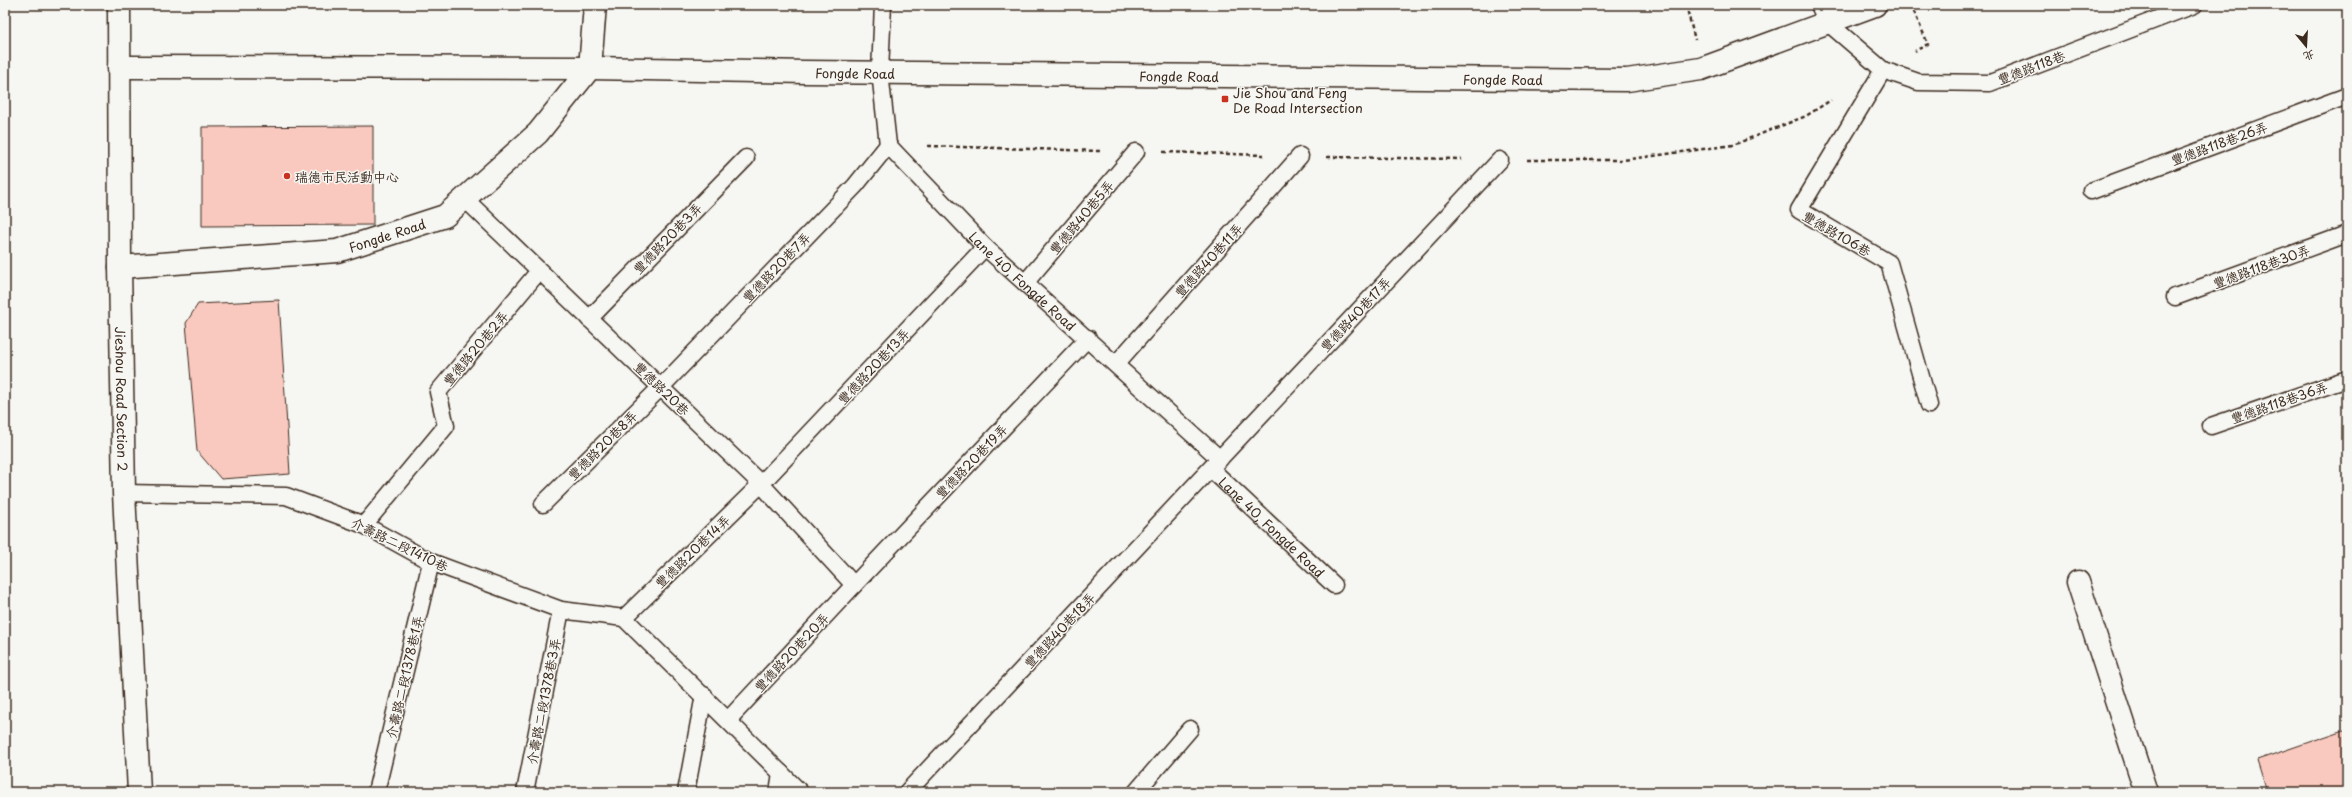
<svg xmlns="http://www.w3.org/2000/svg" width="2352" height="797" viewBox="0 0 2352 797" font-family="'Playpen Sans','LXGW WenKai TC',sans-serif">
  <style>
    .building { fill: #f9c9bf; stroke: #3b2a1e }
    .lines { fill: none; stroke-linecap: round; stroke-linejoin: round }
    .service-casing { stroke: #3b2a1e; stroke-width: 19 }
    .minor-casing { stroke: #3b2a1e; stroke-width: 25 }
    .secondary-casing { stroke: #3b2a1e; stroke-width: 25 }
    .primary-casing { stroke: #3b2a1e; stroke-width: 25 }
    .path { stroke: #3b2a1e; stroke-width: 2.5; stroke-dasharray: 4 3; stroke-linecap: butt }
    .service { stroke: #f6f6f2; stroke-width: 16 }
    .minor { stroke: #f6f6f2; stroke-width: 22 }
    .secondary { stroke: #f6f6f2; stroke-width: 22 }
    .primary { stroke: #f6f6f2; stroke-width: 22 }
    .poi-dot { fill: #c8321e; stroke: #f6f6f2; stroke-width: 1.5 }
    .labels { text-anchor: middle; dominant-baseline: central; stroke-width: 3; stroke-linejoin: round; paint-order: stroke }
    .street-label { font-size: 13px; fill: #3b2a1e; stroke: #f6f6f2 }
    .poi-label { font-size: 13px; fill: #3b2a1e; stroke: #f6f6f2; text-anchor: start }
  </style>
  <rect width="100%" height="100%" fill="#f6f6f2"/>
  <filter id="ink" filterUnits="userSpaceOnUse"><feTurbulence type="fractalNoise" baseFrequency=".025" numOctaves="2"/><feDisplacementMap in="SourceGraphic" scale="8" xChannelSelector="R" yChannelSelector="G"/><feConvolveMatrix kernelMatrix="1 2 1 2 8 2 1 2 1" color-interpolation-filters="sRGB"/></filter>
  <g filter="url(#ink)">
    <g class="building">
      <path d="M 373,126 L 373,225 L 202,226 L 202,127 Z"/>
      <path d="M 279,300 L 290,474 L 221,479 L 197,451 L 186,323 L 198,304 Z"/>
      <path d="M 2347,729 L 2347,792 L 2267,792 L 2257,760 Z"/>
    </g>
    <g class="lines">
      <g class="service-casing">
        <g id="service">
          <path id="s1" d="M 883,5 L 880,72 L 888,145 L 985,247 L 1220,459"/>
          <path d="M 1819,5 L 1827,22 L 1883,70 L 1918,82 L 1990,83 L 2194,5"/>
          <path d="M 1883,70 L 1799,210 L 1889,263 L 1929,405"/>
          <path d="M 2091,191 L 2347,96"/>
          <path d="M 464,198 L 761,484 L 854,585"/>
          <path d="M 1025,283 L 1136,152"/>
          <path d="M 2175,297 L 2347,234"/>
          <path d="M 589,319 L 746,158"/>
          <path d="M 1116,364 L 1300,156"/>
          <path d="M 2211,426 L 2347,379"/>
          <path id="s2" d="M 1211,469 L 1334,585"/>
          <path d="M 124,493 L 286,496 L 364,525 L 431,562 L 561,610 L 624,618"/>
          <path d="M 543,504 L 662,386 L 855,186 L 888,145"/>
          <path d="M 364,525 L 446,426 L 438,392 L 539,271"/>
          <path d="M 624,618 L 761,484 L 985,247"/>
          <path d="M 624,618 L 800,792"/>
          <path d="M 728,720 L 854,585 L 1088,338"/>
          <path d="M 376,792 L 431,562"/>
          <path d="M 525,792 L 561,610"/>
          <path d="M 686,792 L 704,695"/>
          <path d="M 778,792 L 781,773"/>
          <path d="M 907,792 L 1500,160"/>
          <path d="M 1136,792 L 1190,729"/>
        </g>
      </g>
      <g class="minor-casing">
        <g id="minor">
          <path id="s3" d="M 120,267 L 337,251 L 445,216 L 538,133 L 590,68 L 595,5"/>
          <path d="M 2078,582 L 2146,792"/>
        </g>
      </g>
      <g class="secondary-casing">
        <g id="secondary">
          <path id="s4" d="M 119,67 L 590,68 L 805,72 L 1627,80 L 1701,69 L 1875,5"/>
        </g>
      </g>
      <g class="primary-casing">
        <g id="primary">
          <path id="s5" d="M 119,5 L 120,267 L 124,493 L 139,792"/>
        </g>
      </g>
      <g class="path">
        <path d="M 1686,5 L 1695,40"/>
        <path d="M 1911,5 L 1928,44 L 1915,51"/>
        <path d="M 928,146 L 1100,151"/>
        <path d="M 1163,152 L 1264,155"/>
        <path d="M 1327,157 L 1462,159"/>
        <path d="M 1527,160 L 1623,160 L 1733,145 L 1806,116 L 1831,100"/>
      </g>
      <use href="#service" class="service"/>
      <use href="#minor" class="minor"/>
      <use href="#secondary" class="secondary"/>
      <use href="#primary" class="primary"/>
    </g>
  </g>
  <g class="poi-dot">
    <rect x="1221" y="95" width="8" height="8" rx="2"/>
    <circle cx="287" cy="176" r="4"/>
  </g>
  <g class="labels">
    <g class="street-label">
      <text transform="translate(2031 67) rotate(-21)">豐德路118巷</text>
      <text stroke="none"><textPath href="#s4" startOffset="736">Fongde Road</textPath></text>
      <text stroke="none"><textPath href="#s4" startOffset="1060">Fongde Road</textPath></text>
      <text stroke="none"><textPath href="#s4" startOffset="1384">Fongde Road</textPath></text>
      <text transform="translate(2219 143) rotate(-20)">豐德路118巷26弄</text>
      <text transform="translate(1081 217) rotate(-50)">豐德路40巷5弄</text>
      <text transform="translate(1837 233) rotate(30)">豐德路106巷</text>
      <text stroke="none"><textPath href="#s3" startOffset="270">Fongde Road</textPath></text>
      <text transform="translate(667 238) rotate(-46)">豐德路20巷3弄</text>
      <text transform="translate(1208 260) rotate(-48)">豐德路40巷11弄</text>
      <text transform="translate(2261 266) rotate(-20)">豐德路118巷30弄</text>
      <text transform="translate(776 267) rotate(-46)">豐德路20巷7弄</text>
      <text stroke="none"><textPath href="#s1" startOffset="332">Lane 40, Fongde Road</textPath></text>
      <text transform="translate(1355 314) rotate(-47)">豐德路40巷17弄</text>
      <text transform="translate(475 348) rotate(-50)">豐德路20巷2弄</text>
      <text transform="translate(873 366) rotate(-47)">豐德路20巷13弄</text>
      <text transform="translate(662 388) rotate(44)">豐德路20巷</text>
      <text stroke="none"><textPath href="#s5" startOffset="394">Jieshou Road Section 2</textPath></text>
      <text transform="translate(2279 402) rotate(-19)">豐德路118巷36弄</text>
      <text transform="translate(602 445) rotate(-45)">豐德路20巷8弄</text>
      <text transform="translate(971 461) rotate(-46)">豐德路20巷19弄</text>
      <text stroke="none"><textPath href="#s2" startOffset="84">Lane 40, Fongde Road</textPath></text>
      <text transform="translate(400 544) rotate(26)">介壽路二段1410巷</text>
      <text transform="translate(692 551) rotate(-44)">豐德路20巷14弄</text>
      <text transform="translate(1059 630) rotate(-47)">豐德路40巷18弄</text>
      <text transform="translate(791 652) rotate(-47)">豐德路20巷20弄</text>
      <text transform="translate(404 677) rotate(-77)">介壽路二段1378巷1弄</text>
      <text transform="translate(543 701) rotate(-79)">介壽路二段1378巷3弄</text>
    </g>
    <g class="poi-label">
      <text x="1233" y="92">Jie Shou and Feng<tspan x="1233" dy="15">De Road Intersection</tspan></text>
      <text x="295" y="176">瑞德市民活動中心</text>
    </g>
  </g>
  <rect width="2352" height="797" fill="none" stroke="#f6f6f2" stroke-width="20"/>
  <rect x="10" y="10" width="2332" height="777" fill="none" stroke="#3b2a1e" stroke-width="1.5" filter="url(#ink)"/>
  <g transform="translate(2306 46) rotate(162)" stroke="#f6f6f2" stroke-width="3" paint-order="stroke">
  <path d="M0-3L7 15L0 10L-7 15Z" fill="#3b2a1e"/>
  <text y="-6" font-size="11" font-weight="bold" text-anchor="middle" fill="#3b2a1e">北</text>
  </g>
</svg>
